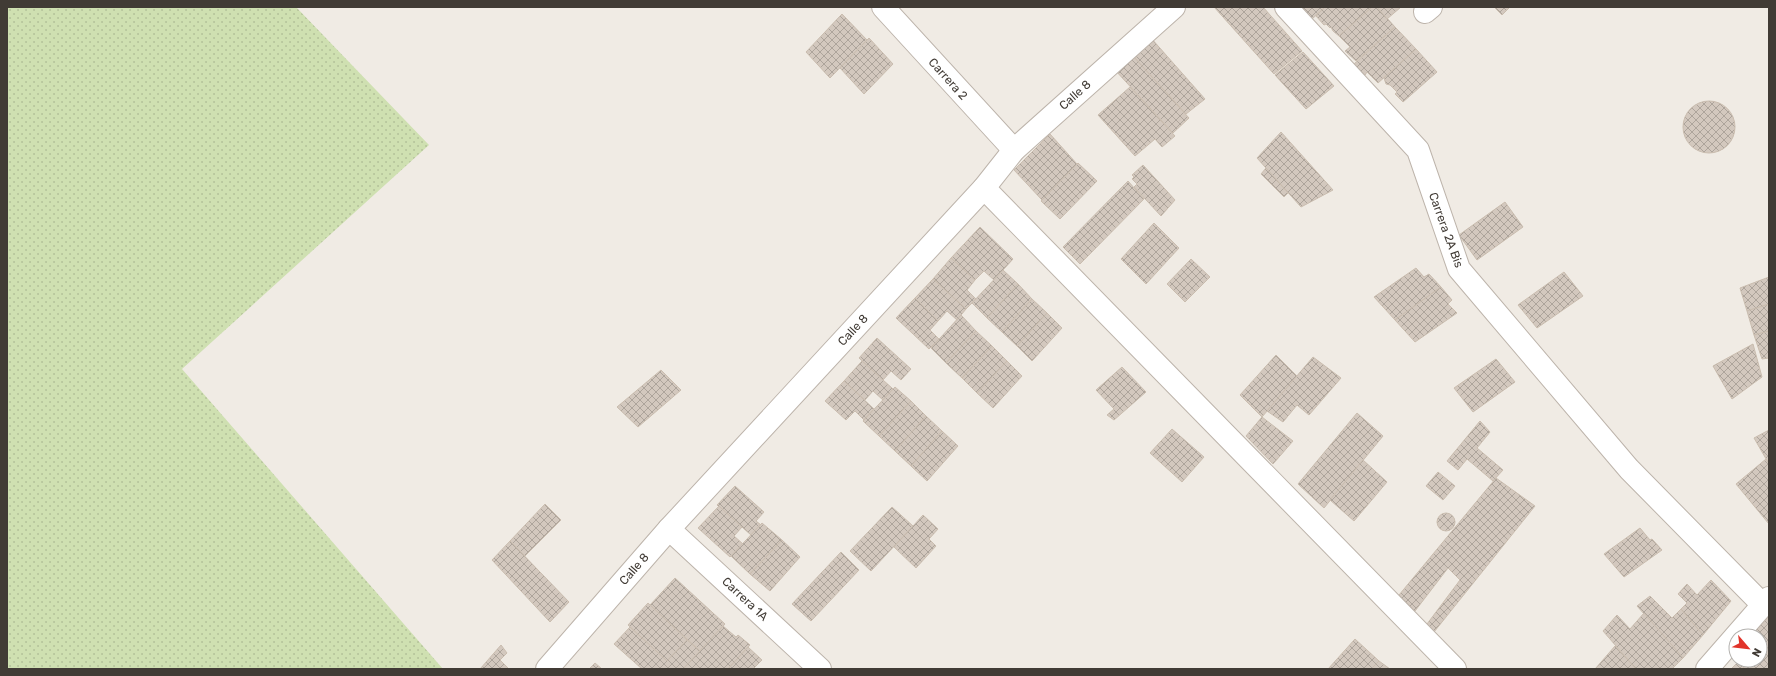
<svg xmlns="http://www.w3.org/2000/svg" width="1776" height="676" viewBox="0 0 1776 676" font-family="Rubik,sans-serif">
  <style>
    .grass { fill: url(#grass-dots) }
    .building { fill: url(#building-cross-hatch); stroke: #cabdaf }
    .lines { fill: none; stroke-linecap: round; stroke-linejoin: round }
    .street-casing { stroke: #bdb4ab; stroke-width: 24 }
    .street { stroke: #fff; stroke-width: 22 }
    .labels { text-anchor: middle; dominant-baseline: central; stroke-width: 4; stroke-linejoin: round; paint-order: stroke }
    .street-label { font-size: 12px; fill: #413b35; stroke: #fff }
  </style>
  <defs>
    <pattern id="grass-dots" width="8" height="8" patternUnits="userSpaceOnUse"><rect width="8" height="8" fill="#cfe0b1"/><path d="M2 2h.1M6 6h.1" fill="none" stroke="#b3c199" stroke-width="1.8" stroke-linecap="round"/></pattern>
    <pattern id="building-cross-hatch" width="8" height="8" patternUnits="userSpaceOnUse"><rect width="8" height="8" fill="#d3c8be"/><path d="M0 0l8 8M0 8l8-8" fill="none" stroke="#ada49b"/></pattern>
  </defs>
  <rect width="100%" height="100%" fill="#f0ebe4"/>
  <path class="grass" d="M 7,7 L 296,7 L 429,145 L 182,369 L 443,669 L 7,669 Z"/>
  <g class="building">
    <path d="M 1214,7 L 1263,7 L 1302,51 L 1274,74 Z"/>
    <path d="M 1303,7 L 1325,7 L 1311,20 L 1300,9 Z"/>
    <path d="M 1325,7 L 1372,7 L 1339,36 L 1333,31 L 1331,27 L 1330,28 L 1326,24 L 1324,25 L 1316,16 Z"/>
    <path d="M 1372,7 L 1377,7 L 1395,27 L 1356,61 L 1345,51 L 1350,47 L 1339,36 Z"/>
    <path d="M 1377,7 L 1401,7 L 1387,19 Z"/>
    <path d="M 1494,7 L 1510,7 L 1502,15 Z"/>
    <path d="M 842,14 L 867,40 L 830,78 L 806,52 Z"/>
    <path d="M 1395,27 L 1416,49 L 1378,83 L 1367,72 L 1365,75 L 1354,64 Z"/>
    <path d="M 869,38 L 893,64 L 864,94 L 840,68 Z"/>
    <path d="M 1151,38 L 1205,99 L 1186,114 L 1132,55 Z"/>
    <path d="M 1416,49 L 1437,72 L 1403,102 L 1395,94 L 1397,92 L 1390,85 L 1386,84 L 1384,78 Z"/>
    <path d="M 1303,52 L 1334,86 L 1306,109 L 1275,75 Z"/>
    <path d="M 1132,55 L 1189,118 L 1173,133 L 1115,70 Z"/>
    <path d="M 1130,87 L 1175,136 L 1162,147 L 1155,139 L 1135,156 L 1098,115 Z"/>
    <circle cx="1709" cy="127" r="26"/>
    <path d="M 1281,132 L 1333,190 L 1301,207 L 1257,158 Z"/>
    <path d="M 1050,134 L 1077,164 L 1042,200 L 1014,170 Z"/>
    <path d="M 1078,163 L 1097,181 L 1060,219 L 1041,201 Z"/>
    <path d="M 1143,165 L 1175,200 L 1161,216 L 1134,187 L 1137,184 L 1132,179 L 1134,177 L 1132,175 Z"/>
    <path d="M 1266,168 L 1288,193 L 1284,197 L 1261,174 Z"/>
    <path d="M 1128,181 L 1144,199 L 1080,264 L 1063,247 Z"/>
    <path d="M 1505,202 L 1523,227 L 1477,260 L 1459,235 Z"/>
    <path d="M 1154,223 L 1179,248 L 1146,284 L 1121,259 Z"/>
    <path d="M 980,227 L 1013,259 L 994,280 L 984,271 L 975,280 L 951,258 Z"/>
    <path d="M 951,258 L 975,280 L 967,290 L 976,299 L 966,309 L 933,279 Z"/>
    <path d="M 1191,259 L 1210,277 L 1185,302 L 1167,284 Z"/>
    <path d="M 1416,268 L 1424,277 L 1429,274 L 1441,287 L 1395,320 L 1374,297 Z"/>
    <path d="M 1003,270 L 1018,284 L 987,318 L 972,303 Z"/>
    <path d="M 1564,272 L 1583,296 L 1537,328 L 1518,305 Z"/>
    <path d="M 1769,277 L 1769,304 L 1747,311 L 1740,288 Z"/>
    <path d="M 933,279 L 966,309 L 957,320 L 947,311 L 938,321 L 915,298 Z"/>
    <path d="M 1018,284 L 1032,299 L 1002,332 L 987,318 Z"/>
    <path d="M 1441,287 L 1452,300 L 1448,304 L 1457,313 L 1415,342 L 1395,320 Z"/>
    <path d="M 915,298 L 938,321 L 930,330 L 939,339 L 929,349 L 896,318 Z"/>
    <path d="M 1032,299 L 1047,313 L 1017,346 L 1002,332 Z"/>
    <path d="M 1769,304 L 1769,331 L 1754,335 L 1747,311 Z"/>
    <path d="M 1047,313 L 1062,328 L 1032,361 L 1017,346 Z"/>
    <path d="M 961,315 L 976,331 L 946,363 L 931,348 Z"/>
    <path d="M 976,331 L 992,346 L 962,378 L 946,363 Z"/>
    <path d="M 1769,331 L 1769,358 L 1762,359 L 1754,335 Z"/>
    <path d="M 877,338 L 911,369 L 901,380 L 891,371 L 883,380 L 859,358 Z"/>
    <path d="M 1753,344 L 1762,377 L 1732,399 L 1713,366 Z"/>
    <path d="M 992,346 L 1007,361 L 977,393 L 962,378 Z"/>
    <path d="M 1276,355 L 1297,376 L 1262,417 L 1240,395 Z"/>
    <path d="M 1313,357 L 1341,378 L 1309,415 L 1297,405 L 1283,422 L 1267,411 Z"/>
    <path d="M 1496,359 L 1515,382 L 1473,412 L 1454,388 Z"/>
    <path d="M 862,361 L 893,389 L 883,400 L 873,391 L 865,400 L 844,381 Z"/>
    <path d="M 1007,361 L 1022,376 L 993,408 L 977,393 Z"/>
    <path d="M 1122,367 L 1146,392 L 1114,420 L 1107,415 L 1114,409 L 1096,390 Z"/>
    <path d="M 661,370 L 681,390 L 638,427 L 617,407 Z"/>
    <path d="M 844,381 L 874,409 L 864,420 L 855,411 L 846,420 L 825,401 Z"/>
    <path d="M 895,387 L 911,401 L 879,436 L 863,421 Z"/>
    <path d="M 911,401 L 926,416 L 895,451 L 879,436 Z"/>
    <path d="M 1357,413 L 1383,436 L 1324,508 L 1298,484 Z"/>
    <path d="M 926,416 L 942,431 L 911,466 L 895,451 Z"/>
    <path d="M 1262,417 L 1293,441 L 1273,464 L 1246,436 Z"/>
    <path d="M 1480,421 L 1490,432 L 1477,448 L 1503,470 L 1493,481 L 1467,459 L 1458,470 L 1447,461 Z"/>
    <path d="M 1172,429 L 1204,457 L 1182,482 L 1150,453 Z"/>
    <path d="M 1769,430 L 1769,464 L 1754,438 Z"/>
    <path d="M 942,431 L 958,446 L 927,481 L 911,466 Z"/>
    <path d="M 1766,459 L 1769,464 L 1769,524 L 1736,484 Z"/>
    <path d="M 1363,460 L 1387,482 L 1354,521 L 1330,500 Z"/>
    <path d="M 1438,472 L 1455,486 L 1443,500 L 1426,486 Z"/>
    <path d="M 1496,478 L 1535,506 L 1434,632 L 1427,624 L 1460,580 L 1448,568 L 1415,611 L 1399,595 Z"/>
    <path d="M 735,486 L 764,512 L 756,521 L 761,525 L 751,535 L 717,505 Z"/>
    <path d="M 545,504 L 561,520 L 525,556 L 510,541 Z"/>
    <path d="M 719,506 L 742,527 L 734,536 L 743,544 L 730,557 L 698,528 Z"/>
    <path d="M 892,507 L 913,526 L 871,571 L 850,551 Z"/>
    <circle cx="1446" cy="522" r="9"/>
    <path d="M 923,515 L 938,529 L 929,539 L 936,546 L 916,568 L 894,547 Z"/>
    <path d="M 762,523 L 782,540 L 750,574 L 731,556 Z"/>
    <path d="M 1640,528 L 1650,540 L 1652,539 L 1662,550 L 1624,577 L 1604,554 Z"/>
    <path d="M 782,540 L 800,557 L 770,591 L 750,574 Z"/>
    <path d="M 510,541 L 569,602 L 550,622 L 492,560 Z"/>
    <path d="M 841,552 L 859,570 L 811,621 L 792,604 Z"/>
    <path d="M 675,578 L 725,624 L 700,651 L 650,605 Z"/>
    <path d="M 1711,580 L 1731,601 L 1703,635 L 1681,609 L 1687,603 L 1678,594 L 1687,584 L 1697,595 Z"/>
    <path d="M 1650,596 L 1672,618 L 1681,609 L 1703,635 L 1683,658 L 1637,606 Z"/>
    <path d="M 648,603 L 687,640 L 667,661 L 628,625 Z"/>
    <path d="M 1644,613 L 1683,658 L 1672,669 L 1636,669 L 1603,631 L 1617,615 L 1630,629 Z"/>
    <path d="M 1769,616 L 1769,650 L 1760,640 L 1760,636 L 1756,636 L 1753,633 Z"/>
    <path d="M 723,626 L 736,637 L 738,635 L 750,645 L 728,669 L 683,669 Z"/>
    <path d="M 630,627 L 667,661 L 687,640 L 700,651 L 683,669 L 642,669 L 614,644 Z"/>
    <path d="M 1355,639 L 1379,661 L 1371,669 L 1328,669 Z"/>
    <path d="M 1760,640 L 1769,650 L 1769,669 L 1745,669 L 1737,660 L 1760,660 Z"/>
    <path d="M 501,645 L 507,653 L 500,660 L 509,669 L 480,669 Z"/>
    <path d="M 1615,646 L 1628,660 L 1636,669 L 1595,669 Z"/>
    <path d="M 748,647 L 762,660 L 753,669 L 728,669 Z"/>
    <path d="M 1379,661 L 1390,669 L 1371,669 Z"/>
    <path d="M 1738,662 L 1745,669 L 1731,669 Z"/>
    <path d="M 595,663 L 602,669 L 589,669 Z"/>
  </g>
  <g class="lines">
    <g class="street-casing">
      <g id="street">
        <path d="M 883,7 L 1014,150"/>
        <path d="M 1286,7 L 1418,150 L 1459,269 L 1629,469 L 1763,605"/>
        <path d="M 1425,12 L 1431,7"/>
        <path d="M 984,188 L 1455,669"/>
        <path d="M 669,529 L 820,669"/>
        <path d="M 547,669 L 669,529 L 984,188 L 1014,150 L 1174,7"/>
        <path d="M 1707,669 L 1769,598"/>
      </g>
    </g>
    <use href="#street" class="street"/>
  </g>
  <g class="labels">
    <g class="street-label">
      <text transform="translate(948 79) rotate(48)">Carrera 2</text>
      <text transform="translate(1075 95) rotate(-42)">Calle 8</text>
      <text transform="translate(1446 230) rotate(70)">Carrera 2A Bis</text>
      <text transform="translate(853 330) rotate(-47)">Calle 8</text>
      <text transform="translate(634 569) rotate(-49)">Calle 8</text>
      <text transform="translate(745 599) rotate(43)">Carrera 1A</text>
    </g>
  </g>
  <rect width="1776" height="676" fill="none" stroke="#413b35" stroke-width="16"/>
  <g transform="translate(1748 648) rotate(118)"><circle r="19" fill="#ffffff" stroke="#b3b1ae"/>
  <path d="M0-3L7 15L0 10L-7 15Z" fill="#e1332a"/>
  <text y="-6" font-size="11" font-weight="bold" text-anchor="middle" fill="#413b35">N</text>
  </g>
</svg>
